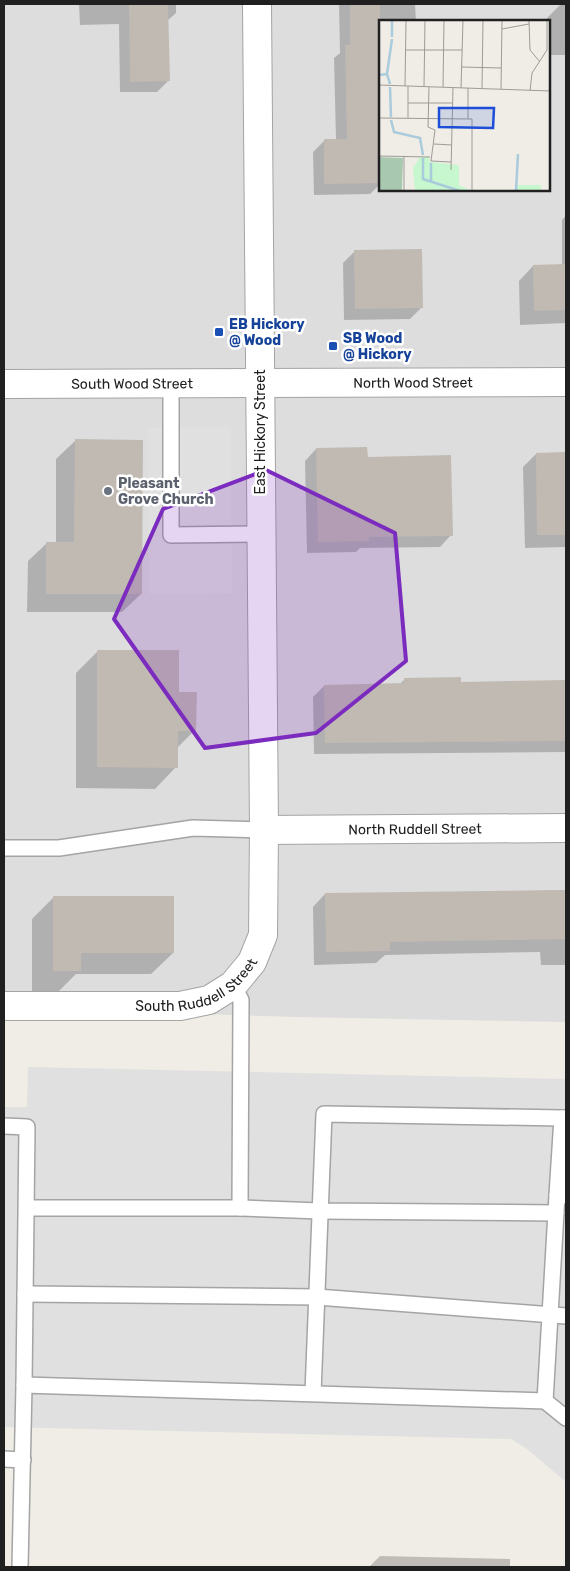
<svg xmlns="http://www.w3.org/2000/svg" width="570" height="1571" viewBox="0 0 570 1571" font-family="Rubik,sans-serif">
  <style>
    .residential { fill: #dedddd; fill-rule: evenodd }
    .parking { fill: #e0e0e0 }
    .shadow { fill: #0003 }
    .building { fill: #c0bab3 }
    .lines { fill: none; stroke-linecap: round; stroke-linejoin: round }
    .service-casing { stroke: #a4a4a4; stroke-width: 18 }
    .minor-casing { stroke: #a4a4a4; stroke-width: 30 }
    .service { stroke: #fff; stroke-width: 15 }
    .minor { stroke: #fff; stroke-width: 28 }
    .marked { fill: #7b2cbf; fill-opacity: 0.2; stroke: #7b2cbf; stroke-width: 4; stroke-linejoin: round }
    .transit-dot { fill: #1a4fb4; stroke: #fff; stroke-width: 2 }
    .worship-dot { fill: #6b7280; stroke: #fff; stroke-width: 2 }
    .labels { text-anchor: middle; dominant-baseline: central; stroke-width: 5; stroke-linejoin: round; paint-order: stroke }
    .transit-label { font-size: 14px; font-weight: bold; fill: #164399; stroke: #fff; text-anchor: start }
    .street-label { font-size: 14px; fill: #202020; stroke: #fff }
    .worship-label { font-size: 14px; font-weight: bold; fill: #5b616d; stroke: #fff; text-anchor: start }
    .inset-river { fill: none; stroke: #a9cbdb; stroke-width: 2.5 }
    .inset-road { fill: none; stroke: #9d9b97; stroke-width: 1 }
    .view { fill: #1d4ed8; fill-opacity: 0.15; stroke: #1d4ed8; stroke-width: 2.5 }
    .inset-edge { fill: none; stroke: #202020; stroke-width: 2.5 }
  </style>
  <rect width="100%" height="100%" fill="#f0ede6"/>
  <path class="residential" d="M 4,4 L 566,4 L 566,1022 L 296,1017 L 4,1008 ZM 380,21 L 549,21 L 549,190 L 380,190 Z"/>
  <g class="parking">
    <path d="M 231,427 L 232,593 L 149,594 L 148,428 Z"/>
    <path d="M 28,1067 L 566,1079 L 566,1482 L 527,1449 L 511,1439 L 4,1427 L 4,1107 L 27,1107 Z"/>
  </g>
  <g class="shadow">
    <path d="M 79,4 L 176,4 L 176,13 L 167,21 L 168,81 L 157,92 L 120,92 L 119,24 L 80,25 Z"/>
    <path d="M 339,4 L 415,4 L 416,21 L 380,21 L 380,184 L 370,194 L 314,195 L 313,152 L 324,141 L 336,140 L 334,58 L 340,53 Z"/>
    <path d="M 561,4 L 566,4 L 566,55 L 549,55 L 549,21 L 547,21 L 547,18 Z"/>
    <path d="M 566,215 L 566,323 L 520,325 L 519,281 L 533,266 L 562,265 L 562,220 Z"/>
    <path d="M 355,251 L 422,307 L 410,319 L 344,320 L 343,263 Z"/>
    <path d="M 75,441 L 141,594 L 122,612 L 27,612 L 28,561 L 47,543 L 56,543 L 56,459 Z"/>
    <path d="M 316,449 L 366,458 L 451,535 L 440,547 L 360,548 L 356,552 L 307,553 L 305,461 Z"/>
    <path d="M 566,453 L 566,547 L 525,548 L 523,467 L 536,454 Z"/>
    <path d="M 98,651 L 178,693 L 195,730 L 176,749 L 176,767 L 155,789 L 76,788 L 76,673 Z"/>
    <path d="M 404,680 L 460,684 L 566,681 L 566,752 L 314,754 L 313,697 L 324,686 L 399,685 Z"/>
    <path d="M 566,890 L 566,965 L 541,965 L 540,952 L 385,955 L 376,963 L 314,965 L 313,907 L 325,894 L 388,895 Z"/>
    <path d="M 54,897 L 173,953 L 151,974 L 76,974 L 58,992 L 32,992 L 32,919 Z"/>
    <path d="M 380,1556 L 510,1559 L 510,1567 L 369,1567 Z"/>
  </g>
  <g class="building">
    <path d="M 129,4 L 168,4 L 170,81 L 130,82 Z"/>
    <path d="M 350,4 L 380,4 L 380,183 L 324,184 L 324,139 L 347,139 L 345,45 L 350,45 Z"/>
    <path d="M 422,249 L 423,308 L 355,309 L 354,250 Z"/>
    <path d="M 566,264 L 566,310 L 534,311 L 533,265 Z"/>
    <path d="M 75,439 L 143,440 L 142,594 L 46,594 L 46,542 L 74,542 Z"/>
    <path d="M 367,447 L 368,457 L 451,455 L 453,536 L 369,537 L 369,541 L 318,542 L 316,448 Z"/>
    <path d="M 566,452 L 566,535 L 537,535 L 536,453 Z"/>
    <path d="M 97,650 L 179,650 L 179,692 L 197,692 L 196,731 L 178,731 L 178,768 L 97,767 Z"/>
    <path d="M 461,677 L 461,682 L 566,680 L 566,741 L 325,743 L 324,685 L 404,683 L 404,678 Z"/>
    <path d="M 566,890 L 566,939 L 390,942 L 390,951 L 326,952 L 325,893 Z"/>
    <path d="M 53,896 L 174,896 L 174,953 L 81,953 L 81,971 L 53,971 Z"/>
  </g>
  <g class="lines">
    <g class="service-casing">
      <g id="service">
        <path d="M 171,384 L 171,535 L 261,534"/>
        <path d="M 4,848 L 59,848 L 193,828 L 264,830"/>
        <path d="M 4,1126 L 27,1127 L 24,1385"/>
        <path d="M 557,1195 L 562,1118 L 566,1118"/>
        <path d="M 27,1208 L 240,1208 L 241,1000 L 233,985"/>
        <path d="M 240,1208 L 320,1211 L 556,1213"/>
        <path d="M 25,1294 L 317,1297 L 566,1316"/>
        <path d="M 313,1393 L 324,1114 L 562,1118"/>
        <path d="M 545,1401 L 557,1195 L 566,1196"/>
        <path d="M 4,1459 L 23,1460"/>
        <path d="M 20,1567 L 24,1385 L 545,1401 L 566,1418"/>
      </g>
    </g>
    <g class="minor-casing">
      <g id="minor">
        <path id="s1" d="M 4,384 L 566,382"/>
        <path id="s2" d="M 264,830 L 566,828"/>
        <path id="s3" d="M 4,1006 L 180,1006 L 209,1000 L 233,985 L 252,962 L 263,935 L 264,830 L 257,4"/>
      </g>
    </g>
    <use href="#service" class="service"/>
    <use href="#minor" class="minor"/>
  </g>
  <path class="marked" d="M 266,470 L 395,533 L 406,661 L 316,733 L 205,748 L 114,619 L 163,509 Z"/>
  <g class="transit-dot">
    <rect x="214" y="327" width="10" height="10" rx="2.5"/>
    <rect x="328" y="341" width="10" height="10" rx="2.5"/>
  </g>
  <circle class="worship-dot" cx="108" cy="491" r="5"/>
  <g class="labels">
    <g class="transit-label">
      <text x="229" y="324">EB Hickory<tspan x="229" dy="16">@ Wood</tspan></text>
      <text x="343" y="338">SB Wood<tspan x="343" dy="16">@ Hickory</tspan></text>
    </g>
    <g class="street-label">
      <text stroke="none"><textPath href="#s1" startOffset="409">North Wood Street</textPath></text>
      <text stroke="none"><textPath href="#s1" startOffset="128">South Wood Street</textPath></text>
      <text transform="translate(260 432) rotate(-90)">East Hickory Street</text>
      <text stroke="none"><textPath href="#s2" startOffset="151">North Ruddell Street</textPath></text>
      <text stroke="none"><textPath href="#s3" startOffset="199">South Ruddell Street</textPath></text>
    </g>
    <g class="worship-label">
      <text x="118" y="483">Pleasant<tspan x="118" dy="16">Grove Church</tspan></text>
    </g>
  </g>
  <g transform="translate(379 20)">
    <rect width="171" height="171" fill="#f0ede6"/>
    <path d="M 0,137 L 24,138 L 23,170 L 0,170 Z" fill="#a9c8b0"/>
    <path d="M 41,137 L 50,137 L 51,142 L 80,145 L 80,165 L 92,171 L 36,171 L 34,148 ZM 138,165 L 162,165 L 162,171 L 137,171 Z" fill="#c6f7ce"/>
    <path class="inset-river" d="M 13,17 L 13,0M 8,54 L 13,19M 0,55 L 8,54 L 11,64M 11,67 L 12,97M 12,100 L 15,112 L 41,118 L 44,135M 44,138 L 44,159 L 81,171M 52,162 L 52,143M 137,171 L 139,134"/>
    <path class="inset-road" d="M 150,0 L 151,30 L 161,42M 123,9 L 150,4M 26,30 L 83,30M 83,47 L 122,48M 0,65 L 172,71M 26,66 L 27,0M 45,66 L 46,0M 50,67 L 49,107 L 56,110 L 52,141 L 72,142M 64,67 L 65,0M 82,68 L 84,0M 103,68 L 104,0M 122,69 L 123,0M 151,71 L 153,53 L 168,30 L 168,0M 29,83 L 73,83M 0,98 L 93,99 L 93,171M 29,98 L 29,66M 89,99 L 89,68M 55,124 L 73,125M 0,136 L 51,137M 72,150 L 74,67M 25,171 L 25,136"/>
    <path class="view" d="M 60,88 L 115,88 L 114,108 L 60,107 Z"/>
    <rect width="171" height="171" class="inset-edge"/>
  </g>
  <rect width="570" height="1571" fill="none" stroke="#202020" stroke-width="10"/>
</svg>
